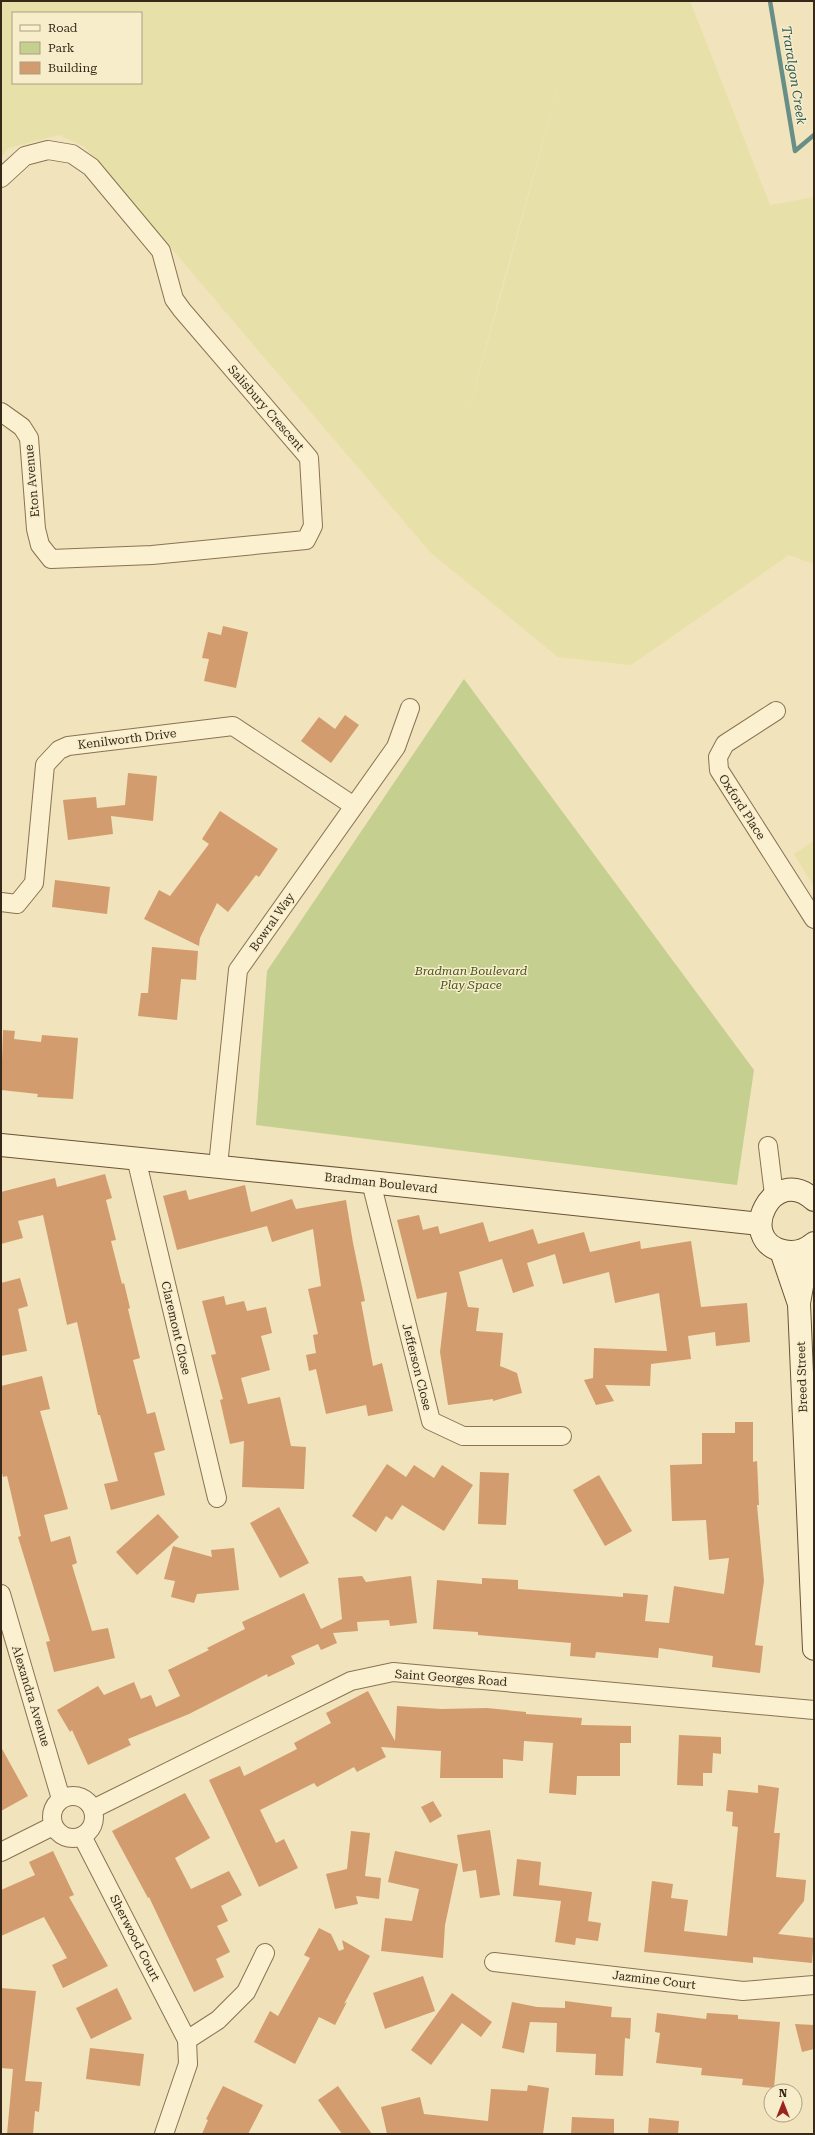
<svg xmlns="http://www.w3.org/2000/svg" width="815" height="2135" viewBox="0 0 815 2135" font-family="'Roboto Serif',serif">
  <style>
    .farmland { fill: #e7e0a8; fill-rule: evenodd }
    .green { fill: #c5cf8f }
    .lines { fill: none; stroke-linecap: round; stroke-linejoin: round }
    .stream { stroke: #678f87; stroke-width: 4.5 }
    .building { fill: #d29c6e }
    .street-casing { stroke: #897354; stroke-width: 20 }
    .secondary-casing { stroke: #6a5337; stroke-width: 24 }
    .street { stroke: #fbf0cf; stroke-width: 18 }
    .secondary { stroke: #fbf0cf; stroke-width: 22 }
    .labels { text-anchor: middle; dominant-baseline: central; stroke-width: 3; stroke-linejoin: round; paint-order: stroke }
    .street-label { font-size: 12px; fill: #37291a; stroke: #f8edcb }
    .park-label { font-size: 12px; font-style: italic; fill: #45551f; stroke: #f8edcb }
    .water-label { font-size: 13px; font-style: italic; fill: #285857; stroke: #f8edcb }
  </style>
  <rect width="100%" height="100%" fill="#f1e3bb"/>
  <g class="farmland">
    <path d="M 1,1 L 690,1 L 770,205 L 814,197 L 814,564 L 789,555 L 631,665 L 558,657 L 430,552 L 85,147 L 59,135 L 8,148 L 1,158 ZM 13,13 L 141,13 L 141,83 L 13,83 ZM 561,77 L 561,78 L 461,439 L 500,294 Z"/>
    <path d="M 814,841 L 814,887 L 794,854 Z"/>
  </g>
  <path class="green" d="M 464,679 L 754,1070 L 737,1185 L 256,1125 L 267,971 Z"/>
  <g class="lines">
    <path class="stream" d="M 770,1 L 795,151 L 814,135"/>
  </g>
  <g class="building">
    <path d="M 223,626 L 248,632 L 236,688 L 204,681 L 209,659 L 202,658 L 208,632 L 221,635 Z"/>
    <path d="M 345,715 L 359,725 L 331,763 L 301,741 L 319,717 L 335,729 Z"/>
    <path d="M 128,773 L 157,776 L 153,821 L 111,816 L 113,834 L 68,840 L 63,800 L 96,797 L 97,808 L 125,805 Z"/>
    <path d="M 220,811 L 278,849 L 259,877 L 256,875 L 228,912 L 217,903 L 200,938 L 199,946 L 144,919 L 159,890 L 170,896 L 209,844 L 202,839 Z"/>
    <path d="M 55,880 L 110,887 L 107,914 L 52,907 Z"/>
    <path d="M 152,947 L 198,951 L 196,980 L 181,979 L 177,1020 L 138,1016 L 141,993 L 148,993 Z"/>
    <path d="M 3,1030 L 15,1031 L 14,1039 L 41,1042 L 42,1035 L 78,1038 L 73,1099 L 37,1097 L 38,1094 L 1,1090 Z"/>
    <path d="M 105,1174 L 112,1198 L 106,1200 L 116,1240 L 111,1241 L 122,1284 L 124,1283 L 130,1308 L 128,1309 L 140,1358 L 133,1360 L 147,1414 L 155,1412 L 165,1450 L 154,1453 L 165,1495 L 111,1510 L 104,1484 L 118,1481 L 100,1415 L 98,1415 L 77,1322 L 67,1325 L 43,1215 L 18,1221 L 23,1238 L 1,1244 L 1,1192 L 55,1178 L 57,1187 Z"/>
    <path d="M 245,1185 L 251,1212 L 292,1199 L 296,1209 L 346,1200 L 353,1243 L 365,1301 L 361,1302 L 373,1366 L 382,1363 L 393,1411 L 368,1416 L 366,1405 L 326,1414 L 316,1369 L 309,1371 L 306,1355 L 316,1353 L 313,1335 L 318,1334 L 308,1289 L 321,1286 L 313,1229 L 272,1242 L 267,1226 L 177,1250 L 163,1196 L 186,1190 L 189,1200 Z"/>
    <path d="M 419,1215 L 423,1230 L 438,1226 L 440,1234 L 483,1222 L 489,1242 L 533,1229 L 538,1244 L 584,1232 L 590,1252 L 640,1241 L 641,1249 L 691,1241 L 701,1307 L 747,1303 L 750,1342 L 716,1346 L 715,1332 L 688,1336 L 691,1359 L 651,1364 L 650,1386 L 605,1385 L 614,1401 L 596,1405 L 584,1380 L 593,1378 L 594,1348 L 667,1351 L 659,1293 L 615,1303 L 609,1272 L 563,1284 L 555,1254 L 527,1263 L 534,1286 L 513,1293 L 502,1259 L 459,1272 L 468,1307 L 479,1308 L 476,1331 L 503,1333 L 500,1366 L 517,1373 L 522,1393 L 493,1401 L 493,1399 L 448,1405 L 440,1352 L 447,1292 L 417,1299 L 397,1220 Z"/>
    <path d="M 20,1278 L 28,1306 L 18,1309 L 27,1351 L 1,1356 L 1,1283 Z"/>
    <path d="M 224,1296 L 226,1305 L 244,1301 L 247,1311 L 266,1307 L 272,1333 L 261,1336 L 270,1370 L 241,1378 L 248,1404 L 280,1397 L 291,1446 L 306,1447 L 304,1489 L 242,1487 L 244,1441 L 230,1444 L 220,1400 L 223,1399 L 211,1355 L 216,1354 L 202,1301 Z"/>
    <path d="M 42,1376 L 50,1409 L 40,1411 L 68,1509 L 44,1515 L 51,1542 L 70,1536 L 77,1563 L 72,1565 L 92,1631 L 108,1628 L 115,1658 L 54,1672 L 46,1642 L 50,1641 L 18,1537 L 21,1536 L 7,1476 L 3,1477 L 1,1469 L 1,1386 Z"/>
    <path d="M 735,1422 L 753,1422 L 753,1462 L 757,1461 L 759,1505 L 757,1505 L 764,1581 L 755,1645 L 763,1646 L 760,1673 L 712,1667 L 713,1656 L 659,1648 L 658,1658 L 596,1652 L 595,1658 L 570,1656 L 571,1643 L 478,1635 L 478,1632 L 433,1629 L 437,1580 L 482,1584 L 482,1578 L 518,1580 L 518,1589 L 623,1597 L 623,1593 L 648,1595 L 645,1621 L 669,1623 L 674,1586 L 724,1594 L 729,1558 L 709,1560 L 706,1520 L 672,1521 L 670,1465 L 702,1464 L 702,1433 L 735,1433 Z"/>
    <path d="M 387,1464 L 406,1477 L 414,1465 L 434,1478 L 442,1465 L 473,1485 L 444,1531 L 402,1505 L 392,1520 L 386,1516 L 376,1532 L 352,1516 Z"/>
    <path d="M 480,1472 L 509,1473 L 506,1525 L 478,1524 Z"/>
    <path d="M 599,1475 L 632,1531 L 605,1546 L 573,1490 Z"/>
    <path d="M 279,1507 L 309,1563 L 280,1578 L 250,1523 Z"/>
    <path d="M 158,1514 L 179,1537 L 137,1575 L 116,1552 Z"/>
    <path d="M 173,1546 L 212,1557 L 211,1550 L 234,1548 L 239,1590 L 197,1594 L 194,1603 L 171,1597 L 175,1581 L 164,1579 Z"/>
    <path d="M 362,1576 L 366,1582 L 411,1576 L 417,1623 L 390,1626 L 389,1620 L 357,1622 L 358,1631 L 333,1633 L 337,1643 L 321,1650 L 318,1644 L 291,1656 L 295,1664 L 268,1677 L 267,1674 L 189,1714 L 128,1739 L 131,1745 L 88,1765 L 72,1730 L 70,1732 L 57,1710 L 98,1686 L 104,1695 L 134,1682 L 141,1699 L 151,1695 L 156,1707 L 180,1696 L 168,1670 L 209,1650 L 207,1648 L 245,1629 L 242,1622 L 304,1593 L 321,1629 L 342,1619 L 338,1578 Z"/>
    <path d="M 368,1691 L 395,1741 L 397,1706 L 441,1709 L 487,1708 L 526,1712 L 526,1714 L 582,1718 L 581,1725 L 631,1726 L 631,1743 L 620,1743 L 620,1776 L 577,1776 L 576,1795 L 549,1793 L 553,1743 L 524,1741 L 523,1761 L 503,1759 L 503,1778 L 440,1778 L 441,1751 L 381,1747 L 386,1757 L 357,1772 L 354,1767 L 317,1787 L 314,1783 L 260,1810 L 276,1843 L 284,1839 L 298,1868 L 259,1887 L 209,1780 L 240,1766 L 244,1776 L 297,1749 L 294,1743 L 331,1723 L 326,1713 Z"/>
    <path d="M 679,1735 L 721,1737 L 721,1754 L 713,1753 L 712,1773 L 703,1773 L 703,1786 L 677,1785 Z"/>
    <path d="M 1,1747 L 28,1796 L 1,1811 Z"/>
    <path d="M 758,1785 L 779,1788 L 774,1833 L 780,1833 L 776,1877 L 806,1880 L 804,1901 L 778,1934 L 814,1938 L 812,1963 L 753,1957 L 753,1963 L 644,1952 L 652,1881 L 673,1884 L 671,1898 L 688,1900 L 684,1931 L 727,1936 L 738,1827 L 732,1826 L 733,1812 L 726,1811 L 728,1790 L 758,1793 Z"/>
    <path d="M 185,1793 L 210,1838 L 175,1858 L 191,1889 L 229,1871 L 242,1895 L 221,1906 L 228,1921 L 217,1926 L 230,1952 L 216,1959 L 224,1977 L 194,1992 L 149,1897 L 148,1898 L 112,1831 Z"/>
    <path d="M 433,1801 L 442,1816 L 430,1823 L 421,1807 Z"/>
    <path d="M 490,1830 L 500,1895 L 480,1898 L 476,1870 L 463,1872 L 457,1835 Z"/>
    <path d="M 351,1831 L 370,1833 L 365,1876 L 381,1878 L 379,1899 L 356,1896 L 358,1904 L 335,1909 L 326,1874 L 347,1869 Z"/>
    <path d="M 53,1851 L 74,1895 L 69,1897 L 108,1966 L 63,1988 L 52,1965 L 67,1958 L 44,1917 L 1,1936 L 1,1890 L 35,1875 L 29,1862 Z"/>
    <path d="M 395,1851 L 458,1864 L 445,1925 L 443,1958 L 381,1951 L 385,1918 L 412,1921 L 419,1889 L 388,1882 Z"/>
    <path d="M 517,1859 L 541,1862 L 539,1885 L 592,1892 L 588,1921 L 601,1923 L 598,1941 L 576,1938 L 575,1945 L 555,1942 L 561,1901 L 513,1896 Z"/>
    <path d="M 319,1928 L 331,1934 L 339,1951 L 344,1949 L 342,1940 L 370,1956 L 344,2004 L 347,2002 L 335,2025 L 319,2017 L 295,2064 L 254,2042 L 270,2011 L 278,2016 L 310,1958 L 304,1955 Z"/>
    <path d="M 423,1976 L 435,2011 L 385,2029 L 373,1993 Z"/>
    <path d="M 1,1988 L 36,1991 L 25,2081 L 42,2082 L 39,2112 L 35,2111 L 33,2134 L 7,2134 L 13,2069 L 1,2068 Z"/>
    <path d="M 117,1988 L 132,2019 L 91,2039 L 76,2008 Z"/>
    <path d="M 452,1993 L 492,2022 L 481,2037 L 462,2023 L 431,2065 L 411,2050 Z"/>
    <path d="M 565,2001 L 612,2007 L 611,2017 L 631,2018 L 630,2039 L 625,2038 L 623,2076 L 595,2075 L 596,2054 L 556,2052 L 557,2023 L 530,2022 L 524,2053 L 502,2048 L 512,2002 L 537,2007 L 565,2008 Z"/>
    <path d="M 657,2013 L 706,2019 L 707,2013 L 738,2015 L 738,2019 L 780,2022 L 774,2088 L 742,2085 L 743,2079 L 701,2075 L 702,2068 L 656,2063 L 660,2033 L 655,2032 Z"/>
    <path d="M 795,2024 L 814,2025 L 814,2049 L 802,2052 Z"/>
    <path d="M 90,2048 L 144,2054 L 140,2086 L 86,2079 Z"/>
    <path d="M 528,2085 L 549,2088 L 543,2134 L 387,2134 L 381,2107 L 420,2097 L 424,2114 L 488,2121 L 491,2089 L 527,2091 Z"/>
    <path d="M 223,2086 L 263,2105 L 248,2134 L 202,2134 L 208,2120 L 206,2119 Z"/>
    <path d="M 338,2086 L 372,2134 L 342,2134 L 318,2100 Z"/>
    <path d="M 572,2117 L 614,2119 L 614,2134 L 571,2134 Z"/>
    <path d="M 649,2118 L 679,2121 L 678,2134 L 648,2134 Z"/>
  </g>
  <g class="lines">
    <g class="street-casing">
      <g id="street">
        <path d="M 1,178 L 25,156 L 48,150 L 72,154 L 91,167 L 161,251 L 174,299 L 182,310 L 309,458 L 313,526 L 306,540 L 152,555 L 51,559 L 40,545 L 36,529 L 29,438 L 22,427 L 1,412"/>
        <path d="M 776,711 L 725,744 L 718,757 L 719,770 L 814,919"/>
        <path d="M 1,902 L 17,904 L 34,883 L 45,765 L 59,750 L 68,746 L 233,726 L 354,806"/>
        <path d="M 768,1146 L 774,1195"/>
        <path d="M 136,1158 L 217,1498"/>
        <path d="M 218,1166 L 238,970 L 396,747 L 410,708"/>
        <path d="M 371,1182 L 431,1421 L 463,1436 L 562,1436"/>
        <path d="M 1,1594 L 61,1799"/>
        <circle cx="73" cy="1817" r="21"/>
        <path d="M 93,1809 L 351,1681 L 393,1672 L 814,1710"/>
        <path d="M 82,1836 L 187,2040 L 188,2064 L 164,2134"/>
        <path d="M 1,1852 L 53,1826"/>
        <path d="M 494,1962 L 743,1991 L 814,1985"/>
        <path d="M 187,2040 L 218,2020 L 246,1992 L 265,1953"/>
      </g>
    </g>
    <g class="secondary-casing">
      <g id="secondary">
        <path d="M 1,1145 L 379,1183 L 760,1224"/>
        <path d="M 814,1200 C 773,1162 735,1240 783,1251 C 795,1254 805,1251 814,1243"/>
        <path d="M 781,1251 L 799,1304 L 814,1649"/>
        <path d="M 799,1303 L 809,1247"/>
      </g>
    </g>
    <use href="#street" class="street"/>
    <use href="#secondary" class="secondary"/>
  </g>
  <g class="labels">
    <g class="street-label">
      <text transform="translate(266 408) rotate(49)">Salisbury Crescent</text>
      <text transform="translate(32 481) rotate(-95)">Eton Avenue</text>
      <text transform="translate(127 739) rotate(-7)">Kenilworth Drive</text>
      <text transform="translate(742 807) rotate(57)">Oxford Place</text>
      <text transform="translate(272 922) rotate(-55)">Bowral Way</text>
      <text transform="translate(381 1183) rotate(6)">Bradman Boulevard</text>
      <text transform="translate(176 1328) rotate(77)">Claremont Close</text>
      <text transform="translate(417 1367) rotate(76)">Jefferson Close</text>
      <text transform="translate(802 1377) rotate(-92)">Breed Street</text>
      <text transform="translate(451 1678) rotate(4)">Saint Georges Road</text>
      <text transform="translate(31 1696) rotate(73)">Alexandra Avenue</text>
      <text transform="translate(135 1938) rotate(63)">Sherwood Court</text>
      <text transform="translate(654 1980) rotate(7)">Jazmine Court</text>
    </g>
    <g class="park-label">
      <text x="471" y="971">Bradman Boulevard<tspan x="471" dy="14">Play Space</tspan></text>
    </g>
    <g class="water-label">
      <text transform="translate(794 75) rotate(81)">Traralgon Creek</text>
    </g>
  </g>
  <rect width="815" height="2135" fill="none" stroke="#37291a" stroke-width="4"/>
  <rect x="12" y="12" width="130" height="72" fill="#f8edcb" stroke="#ab9f84"/>
  <rect x="20" y="25" width="20" height="6" fill="#fbf0cf" stroke="#ab9f84"/>
  <text x="48" y="32" font-size="12" fill="#37291a">Road</text>
  <rect x="20" y="42" width="20" height="12" fill="#c5cf8f" stroke="#ab9f84"/>
  <text x="48" y="52" font-size="12" fill="#37291a">Park</text>
  <rect x="20" y="62" width="20" height="12" fill="#d29c6e" stroke="#ab9f84"/>
  <text x="48" y="72" font-size="12" fill="#37291a">Building</text>
  <g transform="translate(783 2103)"><circle r="19" fill="#f8edcb" stroke="#ab9f84"/>
  <path d="M0-3L7 15L0 10L-7 15Z" fill="#9c2420"/>
  <text y="-6" font-size="11" font-weight="bold" text-anchor="middle" fill="#37291a">N</text>
  </g>
</svg>
